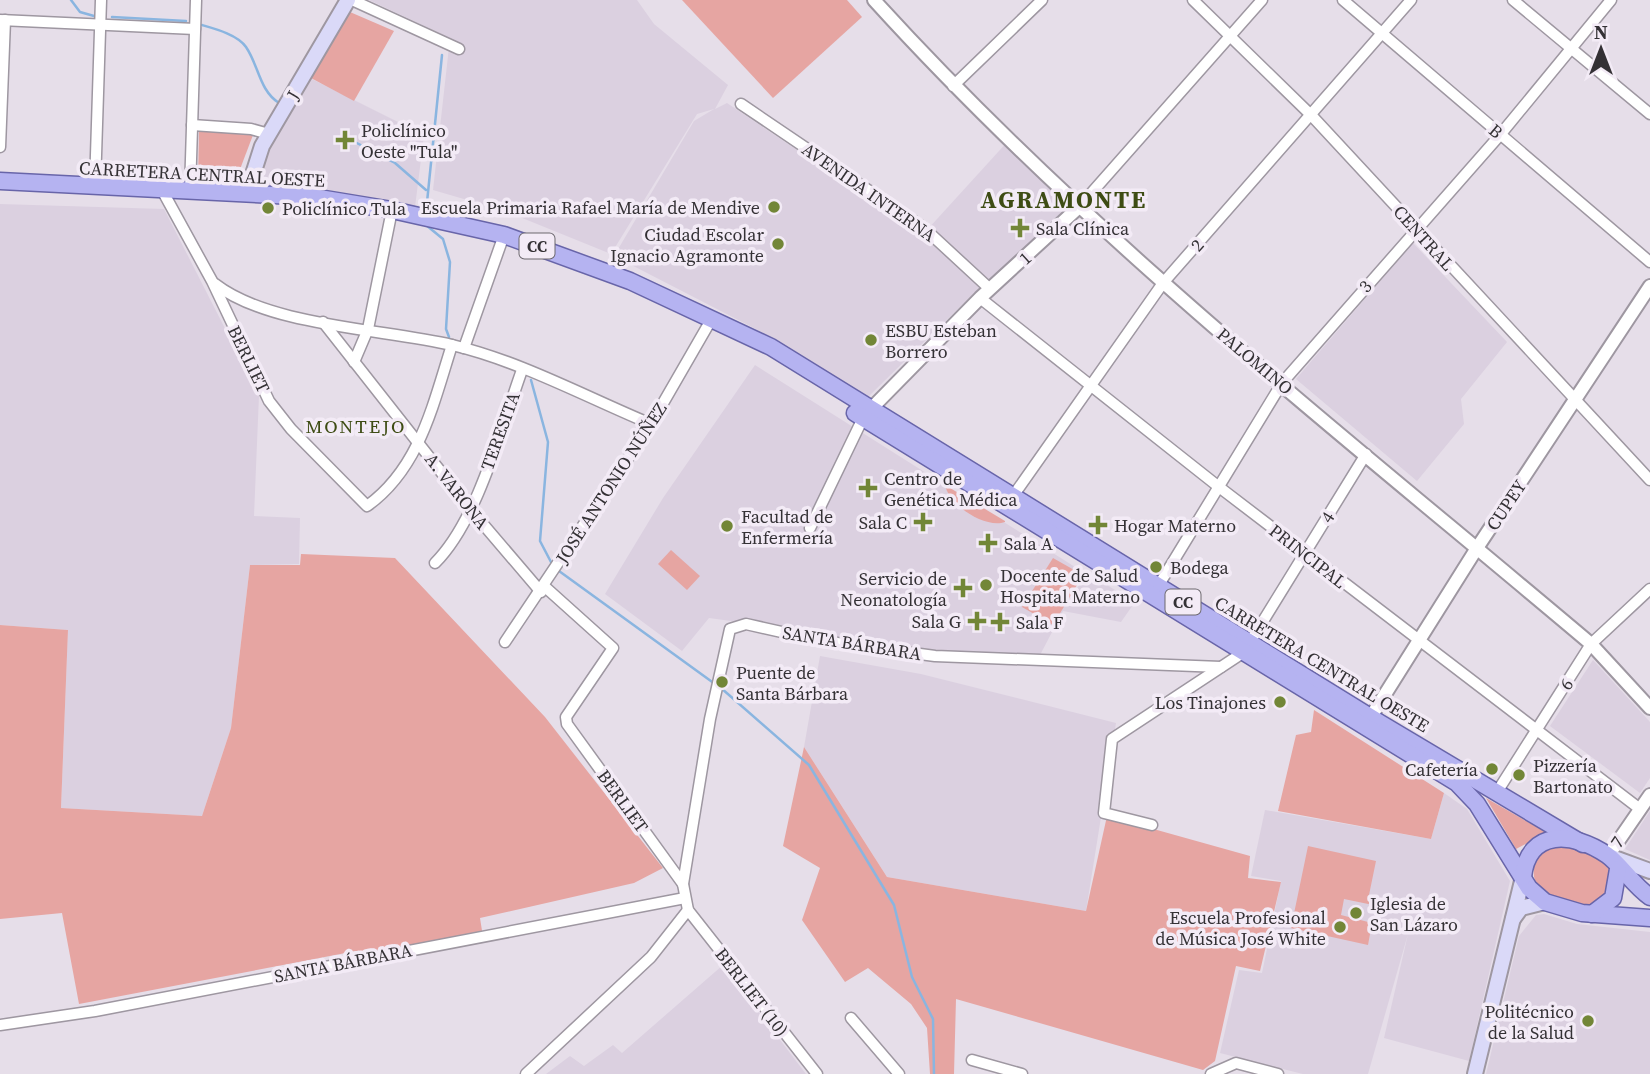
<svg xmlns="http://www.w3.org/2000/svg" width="1650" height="1074" viewBox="0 0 1650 1074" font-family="'Source Serif 4',serif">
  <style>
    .built { fill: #dbd0e0 }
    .green { fill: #e6a5a2 }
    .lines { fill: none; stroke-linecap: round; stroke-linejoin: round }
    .stream { stroke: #8ab5e0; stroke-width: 2.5 }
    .minor-casing { stroke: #9e97a1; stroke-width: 13 }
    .tertiary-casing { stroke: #9e97a1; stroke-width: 16 }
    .secondary-casing { stroke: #9e97a1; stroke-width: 18 }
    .primary-casing { stroke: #6865a9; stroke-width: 19 }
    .minor { stroke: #fff; stroke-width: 10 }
    .tertiary { stroke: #fff; stroke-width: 12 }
    .secondary { stroke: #dad9f8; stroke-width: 14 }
    .primary { stroke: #b5b3f1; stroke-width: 16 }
    .poi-dot { fill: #728637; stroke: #f3ebf6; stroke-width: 2.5 }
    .labels { text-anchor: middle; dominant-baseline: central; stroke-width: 7; stroke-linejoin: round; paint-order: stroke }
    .shield { fill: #f3ebf6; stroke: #6d696f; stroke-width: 2 }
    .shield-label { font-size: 16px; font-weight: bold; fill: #343135 }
    .street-label { font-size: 18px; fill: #343135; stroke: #f3ebf6 }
    .poi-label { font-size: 18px; fill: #343135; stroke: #f3ebf6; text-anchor: start }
    .neighbourhood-label { font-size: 19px; letter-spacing: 2px; fill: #3e4c14; stroke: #f3ebf6 }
    .district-label { font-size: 24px; font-weight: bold; letter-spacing: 2px; fill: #3e4c14; stroke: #f3ebf6 }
  </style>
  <rect width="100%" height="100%" fill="#e6dee9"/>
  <g class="built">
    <path d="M 369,0 L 637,0 L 654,24 L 728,85 L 715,109 L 727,103 L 921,233 L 981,286 L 868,397 L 781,342 L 614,256 L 694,121 L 714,109 L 697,114 L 611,254 L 505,211 L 433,190 L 450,38 Z"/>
    <path d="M 304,75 L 424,135 L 414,215 L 247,193 Z"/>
    <path d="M 1009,140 L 1079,207 L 990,289 L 927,230 Z"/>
    <path d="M 0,204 L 164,209 L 259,395 L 254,516 L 300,518 L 299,564 L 250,565 L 231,728 L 202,816 L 61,808 L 68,630 L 0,625 Z"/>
    <path d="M 1413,243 L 1507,342 L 1461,399 L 1464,424 L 1417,481 L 1296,379 Z"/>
    <path d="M 755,365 L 1083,572 L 1065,607 L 1087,573 L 1135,602 L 1121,622 L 1063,611 L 1039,657 L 939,652 L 823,638 L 782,628 L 709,618 L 682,651 L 605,594 L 663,498 Z"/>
    <path d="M 820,656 L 921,674 L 1116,723 L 1086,911 L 887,877 L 804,747 Z"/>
    <path d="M 1593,660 L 1650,722 L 1650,778 L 1640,793 L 1550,726 Z"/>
    <path d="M 1444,793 L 1467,809 L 1510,881 L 1469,1061 L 1384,1038 L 1408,934 L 1368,1074 L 1303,1074 L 1220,1053 L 1239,970 L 1262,973 L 1281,881 L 1251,876 L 1265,810 L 1431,839 Z"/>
    <path d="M 1650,811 L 1650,860 L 1625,849 Z"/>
    <path d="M 1544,914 L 1577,924 L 1650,932 L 1650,1074 L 1486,1074 L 1519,936 L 1536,915 Z"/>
    <path d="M 723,965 L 806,1074 L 546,1074 L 570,1056 L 584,1066 L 613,1045 L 622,1053 Z"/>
  </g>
  <g class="green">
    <path d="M 682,0 L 847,0 L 862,17 L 773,98 Z"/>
    <path d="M 350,12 L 394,31 L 354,101 L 311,78 Z"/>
    <path d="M 199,131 L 253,135 L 234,185 L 198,182 Z"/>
    <path d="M 945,485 L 1005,521 L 1005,522 C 985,529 949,505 945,485 Z"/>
    <path d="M 671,550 L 700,576 L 687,590 L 658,564 Z"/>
    <path d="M 301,554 L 395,558 L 545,717 L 663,868 L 634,883 L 480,918 L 483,937 L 361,964 L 356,951 L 79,1004 L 62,913 L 0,919 L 0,625 L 68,630 L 61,808 L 202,816 L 231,728 L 250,565 L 300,565 Z"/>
    <path d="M 1053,558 L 1083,575 L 1053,625 L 1022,607 Z"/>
    <path d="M 1314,710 L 1444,793 L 1431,839 L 1278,811 L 1296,735 L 1311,732 Z"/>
    <path d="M 804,747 L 887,877 L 1086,911 L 1107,816 L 1250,856 L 1248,878 L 1281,882 L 1260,971 L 1236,966 L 1215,1061 L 1203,1070 L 956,999 L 954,1074 L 930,1074 L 927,1028 L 911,1004 L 868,968 L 845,982 L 802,920 L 820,868 L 783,846 Z"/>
    <path d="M 1486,798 L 1547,833 L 1516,849 Z"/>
    <path d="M 1563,844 C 1590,854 1614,856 1612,890 L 1588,908 C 1555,898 1520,894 1539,851 Z"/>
    <path d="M 1308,846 L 1376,861 L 1369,895 L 1375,896 L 1373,905 L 1344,899 L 1341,915 L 1372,923 L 1368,945 L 1291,928 Z"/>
  </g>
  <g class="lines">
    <g class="stream">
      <path d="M 71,0 L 80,12 L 94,16"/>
      <path d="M 112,17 L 186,21"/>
      <path d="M 202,25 C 216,29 238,35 246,47 C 259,66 259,90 279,103"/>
      <path d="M 353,141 L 395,163 L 426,190"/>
      <path d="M 426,212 L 442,55"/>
      <path d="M 426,225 L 443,239 L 450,262 L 446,329 L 449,337"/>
      <path d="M 531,380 L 548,442 L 540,541 L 552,564"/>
      <path d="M 559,571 L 715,684"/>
      <path d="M 721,688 L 809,765 L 894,905 L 912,977 L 933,1019 L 934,1074"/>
    </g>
    <g class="minor-casing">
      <g id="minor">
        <path d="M 352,0 L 459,49"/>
        <path d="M 1193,0 L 1312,116 L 1650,480"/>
        <path d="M 1343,0 L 1650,262"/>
        <path d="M 1513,0 L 1650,114"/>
        <path d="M 0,20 L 195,29"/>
        <path d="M 953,86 L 1042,0"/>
        <path d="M 741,104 L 924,228 L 990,289"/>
        <path d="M 192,125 L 251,129 L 269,134"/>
        <path d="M 0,147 L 5,20"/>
        <path d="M 95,186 L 101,0"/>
        <path d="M 162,190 L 212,281 L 269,401 L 291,429 L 367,506 C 420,468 433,404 452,345"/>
        <path d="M 190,191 L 196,0"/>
        <path d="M 1079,207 L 1262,0"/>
        <path d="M 215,284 C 269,326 383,329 452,345 C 520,361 586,397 651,424"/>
        <path d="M 980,298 L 1219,487 L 1640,809"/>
        <path d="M 323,322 L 471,510 L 541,592"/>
        <path d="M 464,348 L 504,235"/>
        <path d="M 354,362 L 368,329 L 392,210"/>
        <path d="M 1011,499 L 1163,283 L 1411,0"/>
        <path d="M 810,528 L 863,418"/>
        <path d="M 435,563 C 478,520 501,428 522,370"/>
        <path d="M 544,586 L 613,648 L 566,717 L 567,724 L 683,884"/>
        <path d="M 1157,588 L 1282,383 L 1500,135 L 1611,0"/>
        <path d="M 505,642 L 651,424 L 711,320"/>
        <path d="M 1497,792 L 1591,644 L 1650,589"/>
        <path d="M 1152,825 L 1104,813 L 1112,739 L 1244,652 L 1366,454"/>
        <path d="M 851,1018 L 899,1074"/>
        <path d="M 0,1025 L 95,1011 L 685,898"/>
        <path d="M 972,1060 L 1022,1074"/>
        <path d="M 526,1074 L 651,957 L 688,910"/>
        <path d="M 817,1074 L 688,910 L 683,884 L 710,719 L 730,629 L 746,624 L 822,641 L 935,656 L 1221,667"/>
        <path d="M 1211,1074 L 1236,1063 L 1278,1074"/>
      </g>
    </g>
    <g class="tertiary-casing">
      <g id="tertiary">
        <path d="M 874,0 C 1090,238 1346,437 1591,644 L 1650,708"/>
        <path d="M 866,414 L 980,298 L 1079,207"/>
        <path d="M 1367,723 L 1477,548 L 1650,286"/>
        <path d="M 1608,856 L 1650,795"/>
      </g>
    </g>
    <g class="secondary-casing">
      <g id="secondary">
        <path d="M 247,193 L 262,146 L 348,0"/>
        <path d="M 1609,856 L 1650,871"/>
        <path d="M 1513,919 L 1521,908 L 1545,902"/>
        <path d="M 1475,1074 L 1523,877"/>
      </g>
    </g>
    <g class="primary-casing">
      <g id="primary">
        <path d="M 0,181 L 313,197 L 392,210 L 504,235 L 630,281 L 771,347 L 1380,723 L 1583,844"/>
        <path d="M 855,413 L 1457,783 L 1477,804 L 1529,888 L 1545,902 L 1582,913 L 1650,918"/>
        <path d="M 1523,877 C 1528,828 1574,832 1607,855 C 1620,864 1633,885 1650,897"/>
        <path d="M 1592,914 L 1613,898 L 1618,869"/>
      </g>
    </g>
    <use href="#minor" class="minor"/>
    <use href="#tertiary" class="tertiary"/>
    <use href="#secondary" class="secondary"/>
    <use href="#primary" class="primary"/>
  </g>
  <g class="poi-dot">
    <path d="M341.5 129.5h7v7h7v7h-7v7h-7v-7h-7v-7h7z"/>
    <circle cx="774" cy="207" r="7"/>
    <circle cx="268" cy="208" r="7"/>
    <path d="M1016.5 217.5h7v7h7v7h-7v7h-7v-7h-7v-7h7z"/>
    <circle cx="778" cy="244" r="7"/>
    <circle cx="871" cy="340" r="7"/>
    <path d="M864.5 477.5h7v7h7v7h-7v7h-7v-7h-7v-7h7z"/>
    <path d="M919.5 511.5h7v7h7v7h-7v7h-7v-7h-7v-7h7z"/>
    <path d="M1094.5 514.5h7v7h7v7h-7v7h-7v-7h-7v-7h7z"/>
    <circle cx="727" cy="526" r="7"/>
    <path d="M984.5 532.5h7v7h7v7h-7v7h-7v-7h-7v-7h7z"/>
    <circle cx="1156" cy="567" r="7"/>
    <circle cx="986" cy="585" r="7"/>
    <path d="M959.5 577.5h7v7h7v7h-7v7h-7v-7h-7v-7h7z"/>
    <path d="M973.5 610.5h7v7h7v7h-7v7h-7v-7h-7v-7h7z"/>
    <path d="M996.5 611.5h7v7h7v7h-7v7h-7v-7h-7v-7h7z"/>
    <circle cx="722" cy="682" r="7"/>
    <circle cx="1280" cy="702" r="7"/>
    <circle cx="1492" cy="769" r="7"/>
    <circle cx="1519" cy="775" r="7"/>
    <circle cx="1356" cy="913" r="7"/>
    <circle cx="1340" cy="927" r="7"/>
    <circle cx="1588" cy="1021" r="7"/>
  </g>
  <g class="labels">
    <g class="shield">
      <rect x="519.5" y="233.5" width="35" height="25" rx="5"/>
      <rect x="1165.5" y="589.5" width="35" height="25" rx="5"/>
    </g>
    <g class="shield-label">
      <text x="537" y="246">CC</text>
      <text x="1183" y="602">CC</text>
    </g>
    <g class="street-label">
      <text transform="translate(293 95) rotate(-59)">J</text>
      <text transform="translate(1496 131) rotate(40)">B</text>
      <text transform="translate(202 174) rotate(3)">CARRETERA CENTRAL OESTE</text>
      <text transform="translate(869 192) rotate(35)">AVENIDA INTERNA</text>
      <text transform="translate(1424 238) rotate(48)">CENTRAL</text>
      <text transform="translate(1197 245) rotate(-48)">2</text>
      <text transform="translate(1025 258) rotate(-42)">1</text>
      <text transform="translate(1365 286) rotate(-49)">3</text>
      <text transform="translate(249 359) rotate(64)">BERLIET</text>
      <text transform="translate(1255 361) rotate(40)">PALOMINO</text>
      <text transform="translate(500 431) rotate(-70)">TERESITA</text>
      <text transform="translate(611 483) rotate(-57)">JOSÉ ANTONIO NÚÑEZ</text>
      <text transform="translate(457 491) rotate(52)">A. VARONA</text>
      <text transform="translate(1506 505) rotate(-56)">CUPEY</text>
      <text transform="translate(1327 517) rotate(-58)">4</text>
      <text transform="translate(1308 556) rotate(38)">PRINCIPAL</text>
      <text transform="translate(852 643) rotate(9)">SANTA BÁRBARA</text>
      <text transform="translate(1322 664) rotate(31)">CARRETERA CENTRAL OESTE</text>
      <text transform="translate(1566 684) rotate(-58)">6</text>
      <text transform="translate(623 801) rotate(54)">BERLIET</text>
      <text transform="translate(1617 842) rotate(-56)">7</text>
      <text transform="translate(343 963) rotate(-11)">SANTA BÁRBARA</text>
      <text transform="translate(752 992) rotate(52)">BERLIET (10)</text>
    </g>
    <g class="poi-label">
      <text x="361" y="130">Policlínico<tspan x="361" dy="21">Oeste "Tula"</tspan></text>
      <text x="760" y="207" text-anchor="end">Escuela Primaria Rafael María de Mendive</text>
      <text x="282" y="208">Policlínico Tula</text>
      <text x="1036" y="228">Sala Clínica</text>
      <text x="764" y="234" text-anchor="end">Ciudad Escolar<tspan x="764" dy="21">Ignacio Agramonte</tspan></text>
      <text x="885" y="330">ESBU Esteban<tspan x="885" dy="21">Borrero</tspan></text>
      <text x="884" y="478">Centro de<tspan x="884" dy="21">Genética Médica</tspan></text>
      <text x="741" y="516">Facultad de<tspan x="741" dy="21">Enfermería</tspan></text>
      <text x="907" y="522" text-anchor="end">Sala C</text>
      <text x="1114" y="525">Hogar Materno</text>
      <text x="1004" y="543">Sala A</text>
      <text x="1170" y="567">Bodega</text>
      <text x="1000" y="575">Docente de Salud<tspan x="1000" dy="21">Hospital Materno</tspan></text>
      <text x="947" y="578" text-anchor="end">Servicio de<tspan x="947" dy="21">Neonatología</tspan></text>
      <text x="961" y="621" text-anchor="end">Sala G</text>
      <text x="1016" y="622">Sala F</text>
      <text x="736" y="672">Puente de<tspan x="736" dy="21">Santa Bárbara</tspan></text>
      <text x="1266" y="702" text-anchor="end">Los Tinajones</text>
      <text x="1533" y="765">Pizzería<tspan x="1533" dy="21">Bartonato</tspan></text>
      <text x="1478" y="769" text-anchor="end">Cafetería</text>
      <text x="1370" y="903">Iglesia de<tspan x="1370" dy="21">San Lázaro</tspan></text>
      <text x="1326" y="917" text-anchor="end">Escuela Profesional<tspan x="1326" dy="21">de Música José White</tspan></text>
      <text x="1574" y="1011" text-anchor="end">Politécnico<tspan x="1574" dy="21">de la Salud</tspan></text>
    </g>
    <g class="neighbourhood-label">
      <text x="356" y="426">MONTEJO</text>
    </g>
    <g class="district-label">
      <text x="1064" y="199">AGRAMONTE</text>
    </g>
  </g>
  <g transform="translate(1601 49)" stroke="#f3ebf6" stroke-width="5" paint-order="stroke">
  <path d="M0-5L12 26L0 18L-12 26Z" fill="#343135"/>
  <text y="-10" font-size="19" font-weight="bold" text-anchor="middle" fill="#343135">N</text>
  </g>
</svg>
